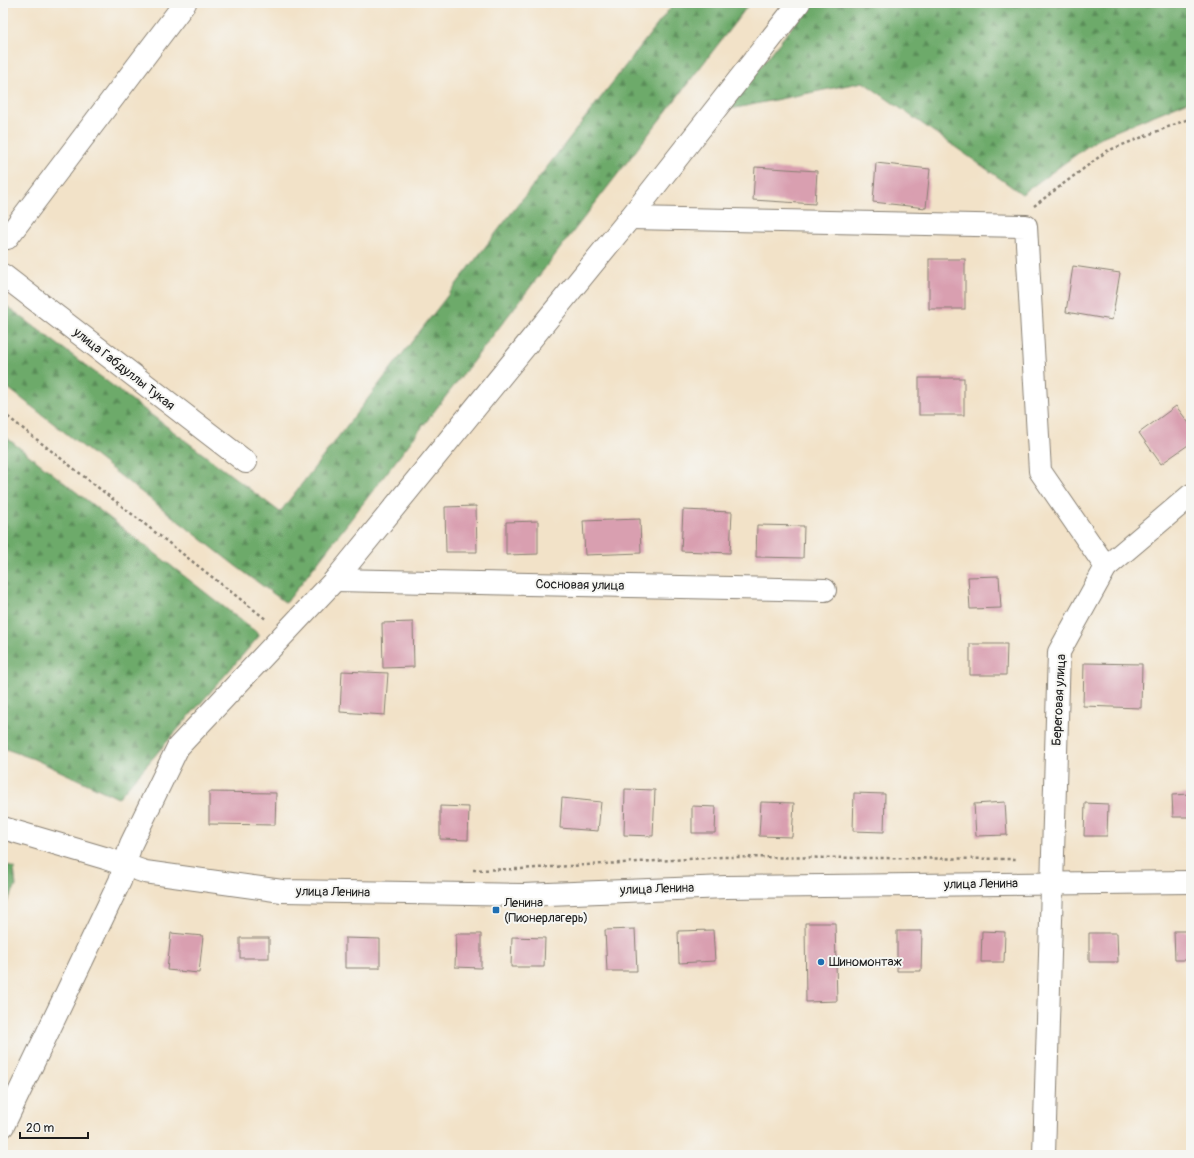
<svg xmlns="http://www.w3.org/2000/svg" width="1194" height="1158" viewBox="0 0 1194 1158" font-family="Pangolin,sans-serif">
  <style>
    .forest { fill: url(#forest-firs); stroke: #446344 }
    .building { fill: #d99fb0 }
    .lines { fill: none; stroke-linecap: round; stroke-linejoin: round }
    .minor-casing { stroke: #877f72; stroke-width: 24 }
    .path { stroke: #877f72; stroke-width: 2.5; stroke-dasharray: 3 3; stroke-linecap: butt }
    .minor { stroke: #fff; stroke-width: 22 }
    .poi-dot { fill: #1f6fb2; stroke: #f6f6f2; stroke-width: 1.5 }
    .labels { text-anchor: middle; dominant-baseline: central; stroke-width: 4; stroke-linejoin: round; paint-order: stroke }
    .street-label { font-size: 13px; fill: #1c1c1c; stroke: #f6f6f2 }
    .poi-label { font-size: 13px; fill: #1c1c1c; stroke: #f6f6f2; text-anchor: start }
  </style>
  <defs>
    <pattern id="forest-firs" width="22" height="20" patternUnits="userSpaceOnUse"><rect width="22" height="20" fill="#6daa6b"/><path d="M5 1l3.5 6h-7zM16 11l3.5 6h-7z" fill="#598a57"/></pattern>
  </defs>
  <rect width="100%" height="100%" fill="#f6f6f2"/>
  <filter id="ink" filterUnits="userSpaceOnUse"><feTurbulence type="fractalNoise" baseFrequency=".025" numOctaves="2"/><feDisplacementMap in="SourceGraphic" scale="8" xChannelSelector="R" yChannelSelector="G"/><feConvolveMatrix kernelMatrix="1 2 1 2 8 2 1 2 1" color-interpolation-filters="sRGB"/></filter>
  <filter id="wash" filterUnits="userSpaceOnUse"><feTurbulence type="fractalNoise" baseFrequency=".012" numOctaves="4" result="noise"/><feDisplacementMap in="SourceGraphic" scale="16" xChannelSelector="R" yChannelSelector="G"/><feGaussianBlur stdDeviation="0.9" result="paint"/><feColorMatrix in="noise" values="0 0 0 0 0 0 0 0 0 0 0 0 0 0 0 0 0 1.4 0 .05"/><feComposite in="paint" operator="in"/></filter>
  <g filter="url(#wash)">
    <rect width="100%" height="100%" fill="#f2e2c8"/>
    <g class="forest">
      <path d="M 674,3 L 750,3 L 286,603 L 237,567 L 3,384 L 3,303 L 280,512 Z"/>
      <path d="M 811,3 L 1191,3 L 1191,100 L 1099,138 L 1022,194 L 863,82 L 726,110 Z"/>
      <path d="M 3,435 L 260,635 L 118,798 L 34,759 L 3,748 Z"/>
      <path d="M 3,864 L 14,868 L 16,886 L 3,909 Z"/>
    </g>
    <g id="blocks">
      <g class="building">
        <path d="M 876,163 L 930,169 L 926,208 L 873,202 Z"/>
        <path d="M 755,167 L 817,171 L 815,204 L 753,200 Z"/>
        <rect x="929" y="259" width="36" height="50"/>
        <path d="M 1073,266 L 1120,273 L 1112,320 L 1066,312 Z"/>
        <rect x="919" y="378" width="45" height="37"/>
        <path d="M 1176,406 L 1191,426 L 1191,443 L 1161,464 L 1139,433 Z"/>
        <path d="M 476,506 L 477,552 L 446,552 L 445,507 Z"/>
        <path d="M 683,510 L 732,512 L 730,553 L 681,551 Z"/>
        <path d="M 640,519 L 641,553 L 585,555 L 583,521 Z"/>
        <path d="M 538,521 L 538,554 L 506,555 L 506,522 Z"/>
        <path d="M 757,525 L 804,526 L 803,558 L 756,557 Z"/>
        <path d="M 999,576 L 1001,608 L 970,609 L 968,577 Z"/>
        <path d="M 413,622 L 414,667 L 383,668 L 382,623 Z"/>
        <path d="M 970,644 L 1007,644 L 1006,675 L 970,675 Z"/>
        <path d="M 1084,663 L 1142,664 L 1141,708 L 1083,706 Z"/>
        <path d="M 342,671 L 388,673 L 385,715 L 340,712 Z"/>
        <path d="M 625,789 L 655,790 L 653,836 L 624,835 Z"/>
        <path d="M 209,792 L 276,793 L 275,825 L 209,824 Z"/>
        <path d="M 854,793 L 885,794 L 884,832 L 853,831 Z"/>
        <path d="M 1191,794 L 1191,817 L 1173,817 L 1172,795 Z"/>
        <path d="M 562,798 L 601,802 L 598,831 L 560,828 Z"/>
        <path d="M 761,802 L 794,803 L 792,837 L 759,836 Z"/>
        <path d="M 1005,802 L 1007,835 L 976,836 L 974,804 Z"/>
        <path d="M 1085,803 L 1108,804 L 1107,836 L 1084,836 Z"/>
        <path d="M 440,806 L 469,807 L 468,840 L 440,839 Z"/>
        <path d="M 692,806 L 716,807 L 715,833 L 692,833 Z"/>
        <path d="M 805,923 L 835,923 L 837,1001 L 806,1002 Z"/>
        <path d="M 635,929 L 637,971 L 607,971 L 605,930 Z"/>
        <path d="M 713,930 L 715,961 L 679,963 L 678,931 Z"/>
        <path d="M 897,931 L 922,931 L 921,971 L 897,971 Z"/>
        <path d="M 982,931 L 1005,932 L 1004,962 L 981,962 Z"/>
        <path d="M 1174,931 L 1191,931 L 1191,960 L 1175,960 Z"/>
        <path d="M 171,933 L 203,936 L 199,973 L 167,970 Z"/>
        <path d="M 1089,933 L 1117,933 L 1118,962 L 1089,962 Z"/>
        <path d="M 456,934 L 481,934 L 481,968 L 455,967 Z"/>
        <path d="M 512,937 L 545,938 L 544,967 L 511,967 Z"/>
        <rect x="240" y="938" width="29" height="20"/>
        <path d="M 345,938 L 380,939 L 380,968 L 345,968 Z"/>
      </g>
    </g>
  </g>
  <g filter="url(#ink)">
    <use href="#blocks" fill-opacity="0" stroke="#877f72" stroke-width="1"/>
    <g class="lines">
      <g class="minor-casing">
        <g id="minor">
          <path d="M 630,218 L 1026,226 L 1040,471 L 1106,567"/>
          <path d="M 7,238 L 185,3"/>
          <path d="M 3,275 L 246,462"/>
          <path d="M 335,580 L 825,590"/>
          <path d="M 3,828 L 105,858 L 145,872 L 282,891 L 523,895 L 726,887 L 1191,882"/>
          <path d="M 3,1126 L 120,881 L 131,844 L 178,747 L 335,580 L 630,218 L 799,3"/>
          <path d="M 1044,1155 L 1059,652 L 1106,567 L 1191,495"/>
        </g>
      </g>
      <g class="path">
        <path d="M 1034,206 L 1107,151 L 1191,118"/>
        <path d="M 3,413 L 267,620"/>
        <path d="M 473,870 L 519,869 L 723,857 L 1017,859"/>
      </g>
      <use href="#minor" class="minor"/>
    </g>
  </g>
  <g class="poi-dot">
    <rect x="492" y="906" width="8" height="8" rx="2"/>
    <circle cx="821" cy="962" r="4"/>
  </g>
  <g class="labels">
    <g class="street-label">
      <text transform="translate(124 369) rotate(38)">улица Габдуллы Тукая</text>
      <text transform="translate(580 585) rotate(1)">Сосновая улица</text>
      <text transform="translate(1059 700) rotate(-87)">Береговая улица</text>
      <text transform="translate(981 884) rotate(-1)">улица Ленина</text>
      <text transform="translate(657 889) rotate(-2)">улица Ленина</text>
      <text transform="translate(333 892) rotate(1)">улица Ленина</text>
    </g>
    <g class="poi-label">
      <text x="504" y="903">Ленина<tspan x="504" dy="15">(Пионерлагерь)</tspan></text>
      <text x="829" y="962">Шиномонтаж</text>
    </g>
  </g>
  <rect width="1194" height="1158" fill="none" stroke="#f6f6f2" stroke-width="16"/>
  <path d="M20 1132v6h68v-6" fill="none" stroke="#1c1c1c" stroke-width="2"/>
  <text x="26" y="1132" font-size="12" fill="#1c1c1c" stroke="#f6f6f2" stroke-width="3" paint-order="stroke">20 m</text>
</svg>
